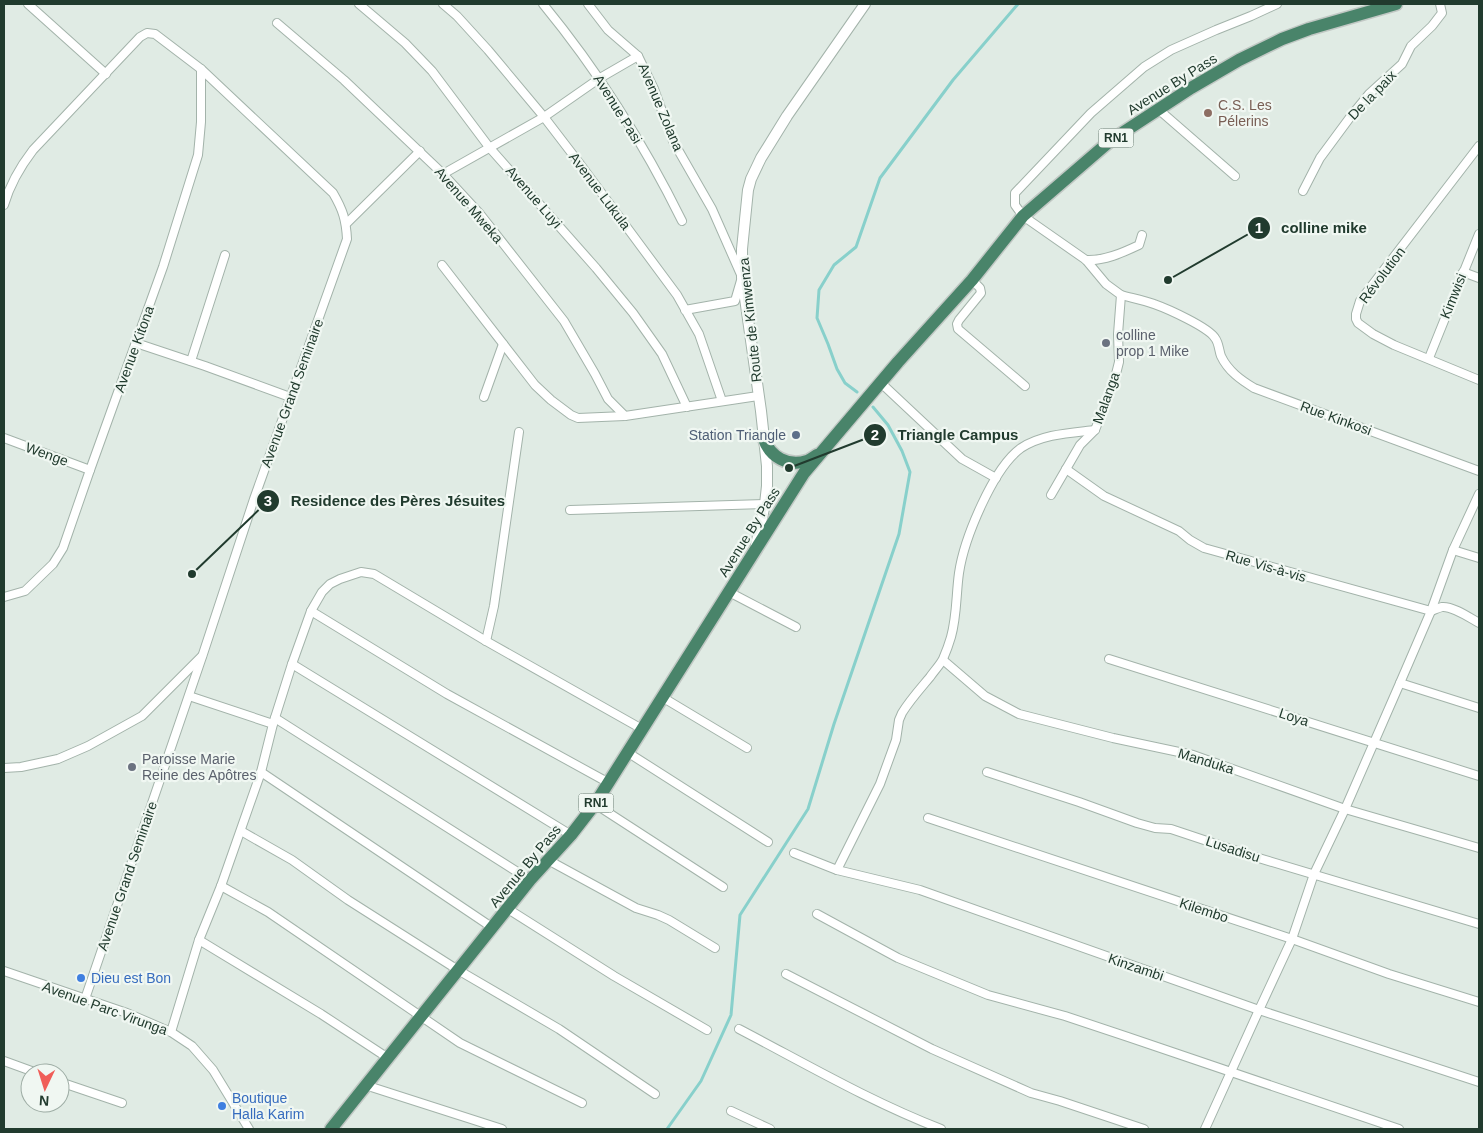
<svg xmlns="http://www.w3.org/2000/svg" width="1483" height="1133" viewBox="0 0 1483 1133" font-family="Helvetica,sans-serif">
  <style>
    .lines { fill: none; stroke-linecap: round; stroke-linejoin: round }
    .stream { stroke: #88d0cb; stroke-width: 3 }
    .minor-casing { stroke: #a3b3aa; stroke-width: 10 }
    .tertiary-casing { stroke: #a3b3aa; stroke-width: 12 }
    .trunk-casing { stroke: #c1c8c4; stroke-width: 15 }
    .minor { stroke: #fff; stroke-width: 8 }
    .tertiary { stroke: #fff; stroke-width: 10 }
    .trunk { stroke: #49846a; stroke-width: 12 }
    .education-dot { fill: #8d6e63; stroke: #f0f7f2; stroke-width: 2 }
    .worship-dot { fill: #6b7280; stroke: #f0f7f2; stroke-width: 2 }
    .service-dot { fill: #5c6f8a; stroke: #f0f7f2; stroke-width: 2 }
    .shop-dot { fill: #3f7fe0; stroke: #f0f7f2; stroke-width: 2 }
    .labels { text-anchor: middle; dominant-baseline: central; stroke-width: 4.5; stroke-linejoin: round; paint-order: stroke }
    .shield { fill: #f0f7f2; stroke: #5f7369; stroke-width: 1 }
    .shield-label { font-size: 12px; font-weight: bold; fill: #213b2e }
    .street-label { font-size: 14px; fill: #213b2e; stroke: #f0f7f2 }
    .education-label { font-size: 14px; fill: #785e54; stroke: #f0f7f2; text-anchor: start }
    .worship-label { font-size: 14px; fill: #5b616d; stroke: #f0f7f2; text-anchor: start }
    .service-label { font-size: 14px; fill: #4e5e75; stroke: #f0f7f2; text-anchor: end }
    .shop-label { font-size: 14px; fill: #366cbe; stroke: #f0f7f2; text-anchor: start }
    .leader { fill: none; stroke: #213b2e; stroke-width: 2 }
    .callout-dot { fill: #213b2e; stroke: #f0f7f2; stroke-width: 2 }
    .mark-label { font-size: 15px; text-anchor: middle; font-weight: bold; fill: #fff }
    .callout-label { font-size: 15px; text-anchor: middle; font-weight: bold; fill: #213b2e; stroke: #f0f7f2; stroke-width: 4.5; stroke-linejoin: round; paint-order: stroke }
  </style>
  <rect width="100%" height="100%" fill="#e0ebe4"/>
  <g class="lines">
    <g class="stream">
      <path d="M 857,392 L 845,383 L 837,369 L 828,344 L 817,318 L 819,290 L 834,265 L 856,247 L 880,178 L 953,80 L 1018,4"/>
      <path d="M 667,1129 L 701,1081 L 731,1015 L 740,915 L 808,809 L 834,724 L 899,534 L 910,472 L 902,451 L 888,425 L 873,407"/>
    </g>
    <g class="minor-casing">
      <g id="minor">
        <path d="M 28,4 L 106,74"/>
        <path d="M 359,4 L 405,43 L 432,71 L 489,147 L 596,268 L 633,313 L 662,354 L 687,407"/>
        <path d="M 443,4 L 457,16 L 488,50 L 544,117 L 580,164 L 677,295 L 699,334 L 722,401"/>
        <path d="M 543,4 C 598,71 644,144 682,221"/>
        <path d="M 588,4 L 608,30 L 638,56 L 654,89 L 673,141 L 712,209 L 742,277 L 735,301 L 685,310"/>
        <path d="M 277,23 L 344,80 L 443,174 L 480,214 L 564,321 L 595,374 L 608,399 L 625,416"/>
        <path d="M 1158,109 L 1235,176"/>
        <path d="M 1479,146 L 1360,301 L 1356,314 L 1356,319 L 1358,323 L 1373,334 L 1394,345 L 1479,380"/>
        <path d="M 443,174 L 544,117 L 600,78 L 638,56"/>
        <path d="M 1303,191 L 1320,158 L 1351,116 L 1369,94 L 1402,64 L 1411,46 L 1432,26 L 1442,13 L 1440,4"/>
        <path d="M 4,205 C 10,184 20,167 33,150 L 140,37 L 147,33 L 155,34 L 201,69 L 333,193 C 343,210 346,220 347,239 L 254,499 L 203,654 L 85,999"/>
        <path d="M 347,223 L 420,151"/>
        <path d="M 1086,260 C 1104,261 1122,253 1139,245 L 1142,235"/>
        <path d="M 442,265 L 535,385 L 551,400 L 571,415 L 578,418 L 625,416 L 758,396"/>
        <path d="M 1463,272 L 1479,278"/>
        <path d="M 972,280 L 980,288 L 981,293 L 959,320 L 957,324 L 958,329 L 1025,386"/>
        <path d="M 1121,295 C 1132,298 1144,300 1154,304 C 1168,309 1208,327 1215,338 C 1219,343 1219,351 1221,356 C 1228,371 1241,380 1254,388 L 1479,471"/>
        <path d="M 136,343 L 205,366 L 290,397"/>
        <path d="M 1429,358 L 1479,234"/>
        <path d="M 191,361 L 225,255"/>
        <path d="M 881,383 L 962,459 L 996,478"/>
        <path d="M 484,397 L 503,344"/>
        <path d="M 4,438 L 90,470"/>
        <path d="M 1066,469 L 1104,496 L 1179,531 L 1190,540 L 1204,548 L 1431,611 C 1434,610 1438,608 1442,607 C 1453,606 1470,618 1479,623"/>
        <path d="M 1051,495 L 1080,445 L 1095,430 L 1114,382 L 1119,362 L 1118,334 L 1121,295 L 1106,284 L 1086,260 L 1023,216 L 1015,205 L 1015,193 L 1091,113 L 1144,67 L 1171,50 L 1216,30 L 1251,16 L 1277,4"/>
        <path d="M 570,510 L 765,504"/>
        <path d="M 1453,550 L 1479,558"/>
        <path d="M 729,592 L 796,627"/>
        <path d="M 4,597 L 25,591 L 53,564 L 63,548 L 90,470 L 163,267 L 198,155 L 201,122 L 201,69"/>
        <path d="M 311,611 L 447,694 L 609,783"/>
        <path d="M 486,641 L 494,606 L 519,432"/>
        <path d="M 1109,659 L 1479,776"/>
        <path d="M 943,660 L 985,696 L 1019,714 L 1113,738 L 1193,755 L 1345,809 L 1479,848"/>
        <path d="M 292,664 L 571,835"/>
        <path d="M 1400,683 L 1479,708"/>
        <path d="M 189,696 L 273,724"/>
        <path d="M 662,697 L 747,748"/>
        <path d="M 275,718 L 530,880"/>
        <path d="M 627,752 L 768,842"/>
        <path d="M 4,768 L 21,767 L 58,759 L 88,746 L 142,716 L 202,656"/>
        <path d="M 261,772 L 493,928"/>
        <path d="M 987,772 L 1079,802 L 1137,823 L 1155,828 L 1171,829 L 1252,856 L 1479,924"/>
        <path d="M 595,804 L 723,887"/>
        <path d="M 928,818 L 1292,939 L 1389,974 L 1479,1002"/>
        <path d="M 241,831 L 292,860 L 348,900 L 458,970 L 559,1029 L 655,1094"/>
        <path d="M 794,853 L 837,870 L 920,890 L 1259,1010 L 1479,1082"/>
        <path d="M 548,860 L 636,908 L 658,915 L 669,920 L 715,948"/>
        <path d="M 837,870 L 880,784 L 896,740 L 899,720 L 902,713 C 910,700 920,689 930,677 C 934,671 940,665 943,659 C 946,652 949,644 951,637 C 957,616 956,594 959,573 C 964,539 993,468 1021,448 C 1043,434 1070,433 1095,430"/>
        <path d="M 221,886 L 268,912 L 460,1043 L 582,1103"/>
        <path d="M 508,909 L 614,976 L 707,1030"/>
        <path d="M 817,914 L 898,958 L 988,995 L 1065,1016 L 1128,1037 L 1399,1129"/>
        <path d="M 199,940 L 321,1014 L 388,1058"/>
        <path d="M 4,971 L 127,1013 L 171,1032 L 192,1046 L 213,1070 L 249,1129"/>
        <path d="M 786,974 L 932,1049 L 1031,1093 L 1060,1101 L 1144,1129"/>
        <path d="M 739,1029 C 806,1064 871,1102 941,1129"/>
        <path d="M 171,1032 L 199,940 L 221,886 L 261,772 L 273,724 L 292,664 L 311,611 L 322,592 L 330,584 L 340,579 L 361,572 L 374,574 L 486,641 L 642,729"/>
        <path d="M 4,1061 L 37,1073"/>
        <path d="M 60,1082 L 122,1103"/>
        <path d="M 365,1085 L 502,1129"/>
        <path d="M 731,1111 L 770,1129"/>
        <path d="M 1205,1129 L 1259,1010 L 1292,939 L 1314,874 L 1345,809 L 1400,683 L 1431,611 L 1453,550 L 1479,494"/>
      </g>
    </g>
    <g class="tertiary-casing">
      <path id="tertiary" d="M 756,545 L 765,504 L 767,486 L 767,466 L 761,411 L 742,277 L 742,249 L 748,190 L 751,179 L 761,158 L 787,116 L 865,4"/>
    </g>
    <g class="trunk-casing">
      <g id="trunk">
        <path d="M 764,439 C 770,457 788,467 807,461 C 810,460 814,457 817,455"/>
        <path d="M 331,1129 L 530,880 L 571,835 L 595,804 L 804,473 L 898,362 L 972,280 L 1023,216 L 1110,141 L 1191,88 L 1239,60 L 1282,39 L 1309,29 L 1396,4"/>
      </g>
    </g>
    <use href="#minor" class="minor"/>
    <use href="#tertiary" class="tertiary"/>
    <use href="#trunk" class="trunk"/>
  </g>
  <circle class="education-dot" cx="1208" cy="113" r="5"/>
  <g class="worship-dot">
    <circle cx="1106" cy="343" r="5"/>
    <circle cx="132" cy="767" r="5"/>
  </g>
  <circle class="service-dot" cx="796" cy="435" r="5"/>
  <g class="shop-dot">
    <circle cx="81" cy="978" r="5"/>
    <circle cx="222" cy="1106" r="5"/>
  </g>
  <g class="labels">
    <g class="shield">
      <rect x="1098.5" y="128.5" width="35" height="19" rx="4"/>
      <rect x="578.5" y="793.5" width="35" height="19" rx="4"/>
    </g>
    <g class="shield-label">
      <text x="1116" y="138">RN1</text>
      <text x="596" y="803">RN1</text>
    </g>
    <g class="street-label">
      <text transform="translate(1172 84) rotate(-32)">Avenue By Pass</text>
      <text transform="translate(1372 95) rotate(-46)">De la paix</text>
      <text transform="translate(661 107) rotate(67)">Avenue Zolana</text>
      <text transform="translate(618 109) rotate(58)">Avenue Pasi</text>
      <text transform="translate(600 191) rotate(53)">Avenue Lukula</text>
      <text transform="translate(534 197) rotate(49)">Avenue Luyi</text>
      <text transform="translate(469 205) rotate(49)">Avenue Mweka</text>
      <text transform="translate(1382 275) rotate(-53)">Révolution</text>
      <text transform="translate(1453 296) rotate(-68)">Kimwisi</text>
      <text transform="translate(750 320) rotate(-96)">Route de Kimwenza</text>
      <text transform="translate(134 349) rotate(-70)">Avenue Kitona</text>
      <text transform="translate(292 393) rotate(-70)">Avenue Grand Seminaire</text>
      <text transform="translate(1106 398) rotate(-70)">Malanga</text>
      <text transform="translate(1336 418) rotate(20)">Rue Kinkosi</text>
      <text transform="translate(47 454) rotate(20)">Wenge</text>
      <text transform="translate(749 532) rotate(-58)">Avenue By Pass</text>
      <text transform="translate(1266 566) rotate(16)">Rue Vis-à-vis</text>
      <text transform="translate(1294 717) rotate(18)">Loya</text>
      <text transform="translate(1206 761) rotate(17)">Manduka</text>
      <text transform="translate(1233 849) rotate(18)">Lusadisu</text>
      <text transform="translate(525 866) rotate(-50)">Avenue By Pass</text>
      <text transform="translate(127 876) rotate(-71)">Avenue Grand Seminaire</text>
      <text transform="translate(1204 910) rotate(18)">Kilembo</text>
      <text transform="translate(1136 967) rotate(19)">Kinzambi</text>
      <text transform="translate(105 1008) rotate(20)">Avenue Parc Virunga</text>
    </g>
    <g class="education-label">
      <text x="1218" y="105">C.S. Les<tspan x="1218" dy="16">Pélerins</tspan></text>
    </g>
    <g class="worship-label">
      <text x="1116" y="335">colline<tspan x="1116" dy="16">prop 1 Mike</tspan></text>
      <text x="142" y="759">Paroisse Marie<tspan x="142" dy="16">Reine des Apôtres</tspan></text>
    </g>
    <g class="service-label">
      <text x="786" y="435">Station Triangle</text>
    </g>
    <g class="shop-label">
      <text x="91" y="978">Dieu est Bon</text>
      <text x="232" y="1098">Boutique<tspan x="232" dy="16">Halla Karim</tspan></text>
    </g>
  </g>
  <path class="leader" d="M1168 280L1259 228M789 468L875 435M192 574L268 501"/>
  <g class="callout-dot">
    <circle cx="1168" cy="280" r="5"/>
    <circle cx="789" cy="468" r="5"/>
    <circle cx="192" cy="574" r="5"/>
    <circle cx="1259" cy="228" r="12"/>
    <circle cx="875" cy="435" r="12"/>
    <circle cx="268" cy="501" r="12"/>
  </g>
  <g class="mark-label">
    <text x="1259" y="233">1</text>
    <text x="875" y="440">2</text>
    <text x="268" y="506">3</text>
  </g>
  <g class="callout-label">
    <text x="1324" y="233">colline mike</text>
    <text x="958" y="440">Triangle Campus</text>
    <text x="398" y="506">Residence des Pères Jésuites</text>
  </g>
  <rect width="1483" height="1133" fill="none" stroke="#213b2e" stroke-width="10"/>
  <g transform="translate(45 1088) rotate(184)"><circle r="24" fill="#f0f7f2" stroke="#9daca4"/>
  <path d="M0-4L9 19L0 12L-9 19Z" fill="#f05e59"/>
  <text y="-8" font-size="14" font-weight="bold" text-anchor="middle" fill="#213b2e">N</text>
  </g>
</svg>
